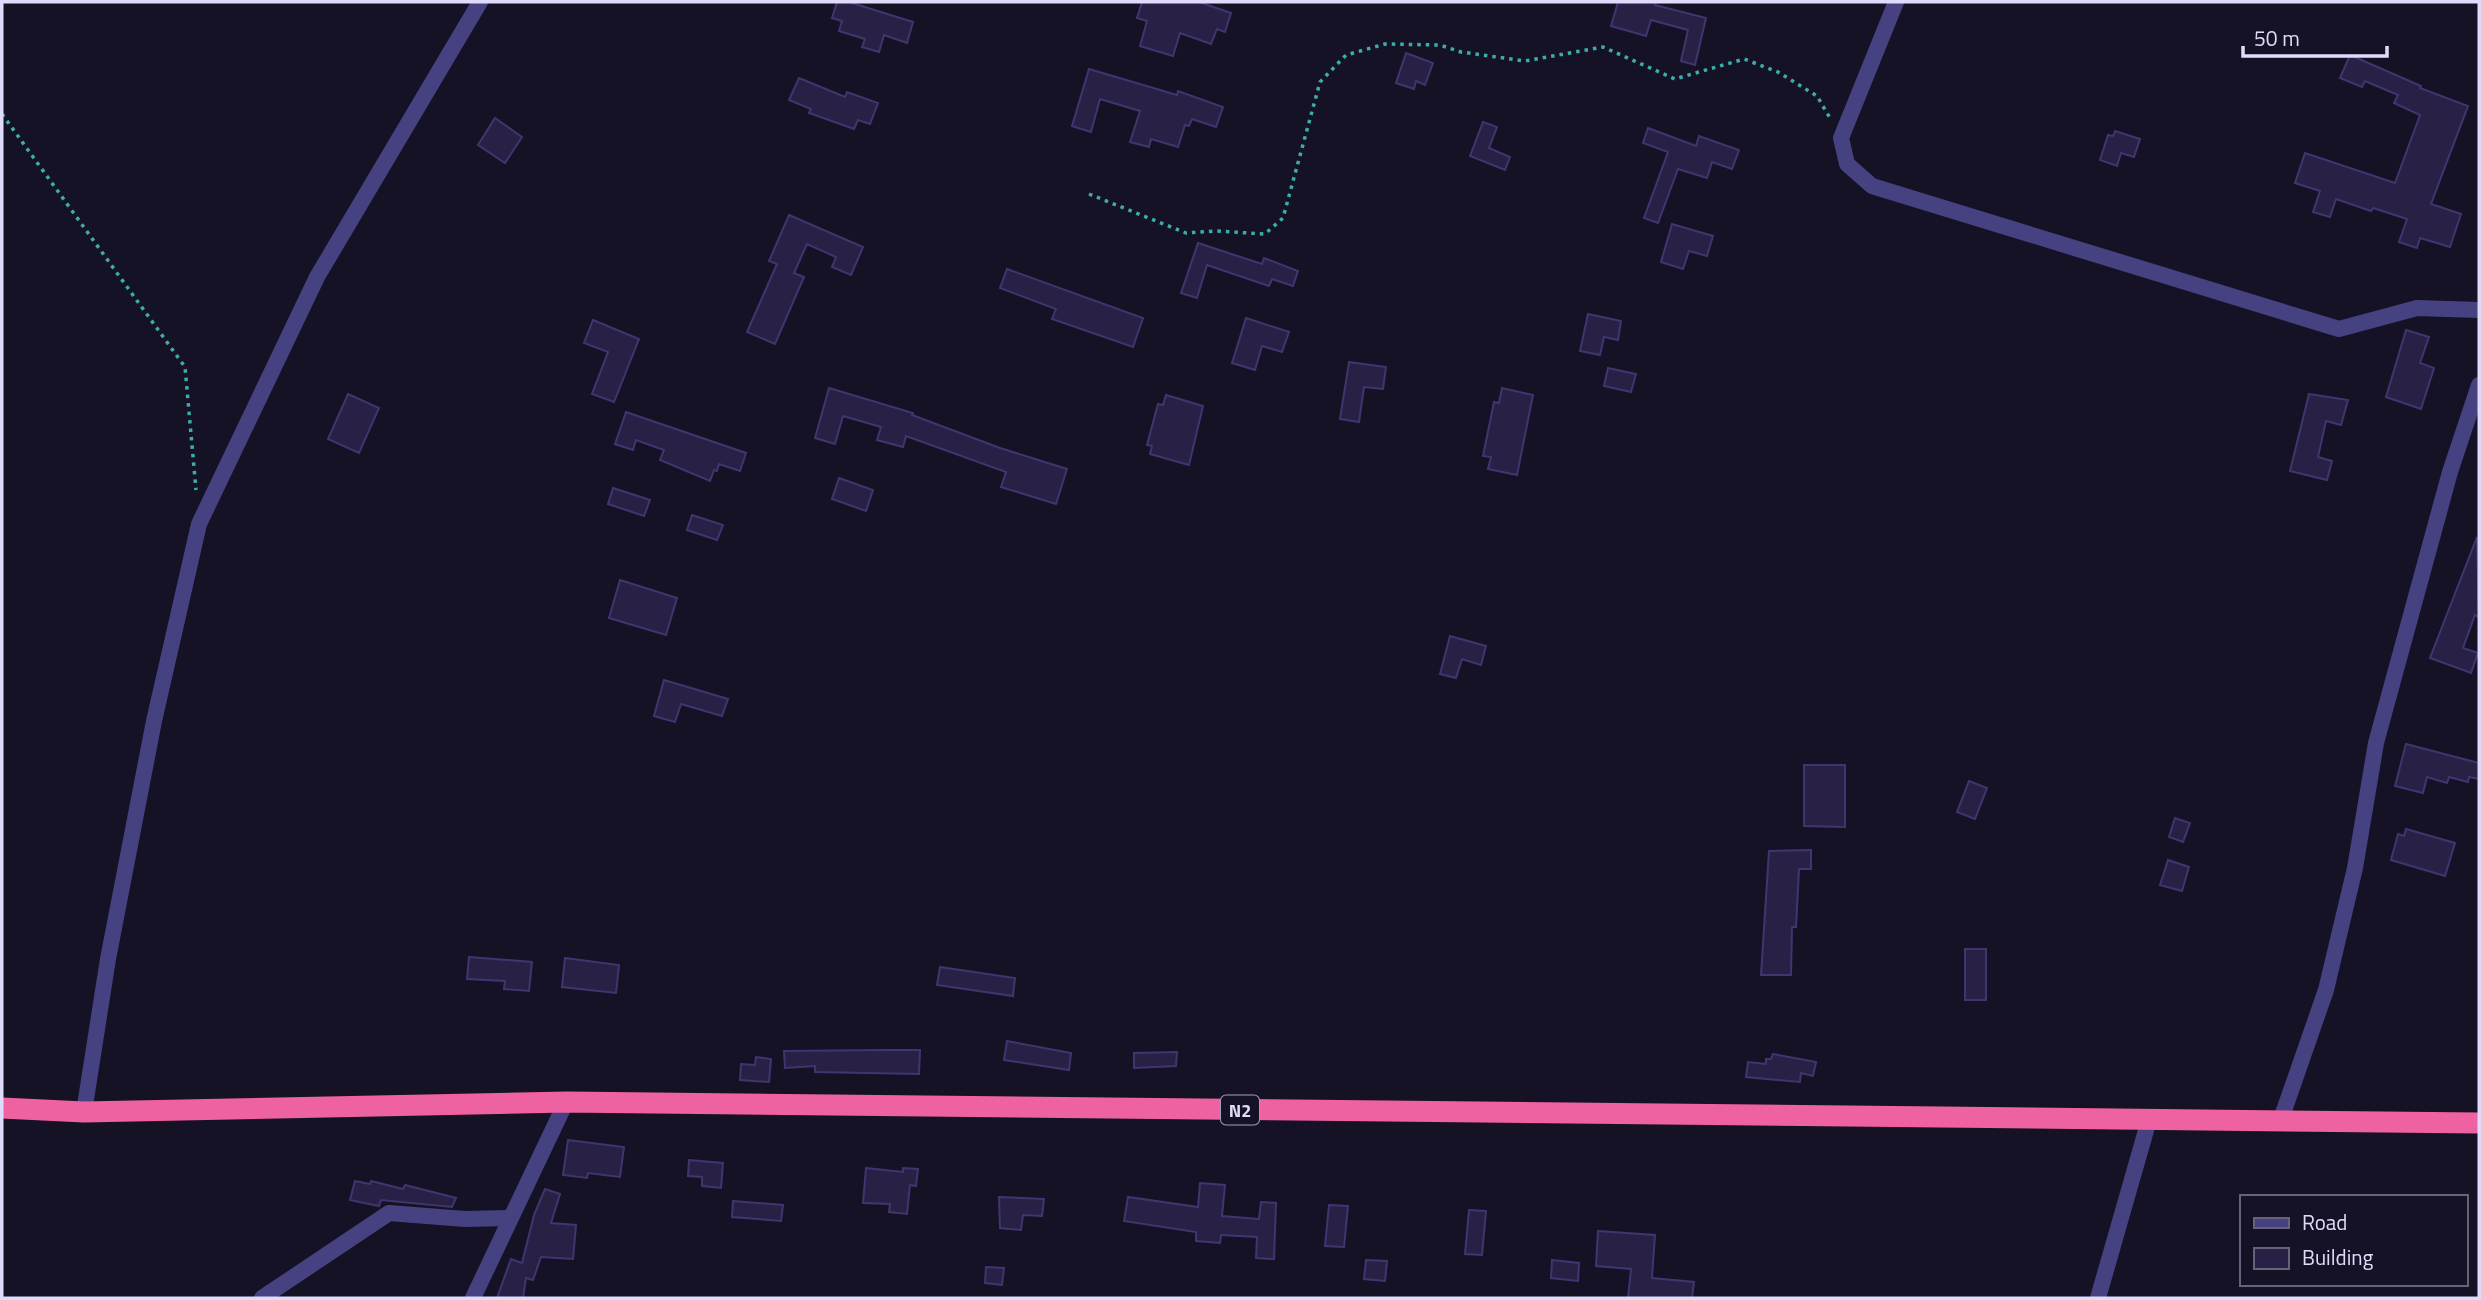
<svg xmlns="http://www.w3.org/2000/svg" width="2481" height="1300" viewBox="0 0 2481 1300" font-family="'Titillium Web',sans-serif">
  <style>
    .building { fill: #292046; stroke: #42356f; stroke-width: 2 }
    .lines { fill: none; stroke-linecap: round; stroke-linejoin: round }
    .path { stroke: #3caeaa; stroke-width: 3.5; stroke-dasharray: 3.5 5; stroke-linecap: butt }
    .street { stroke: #464281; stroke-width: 16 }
    .highway { stroke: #ef62a2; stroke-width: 21 }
    .labels { text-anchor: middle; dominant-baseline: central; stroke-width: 5; stroke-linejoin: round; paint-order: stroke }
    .shield { fill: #161226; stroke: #a39fbb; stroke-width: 2 }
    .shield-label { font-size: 18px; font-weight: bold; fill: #e0dbfb }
  </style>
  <rect width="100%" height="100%" fill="#161226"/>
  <g class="building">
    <path d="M 837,2 L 849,2 L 913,22 L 907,43 L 884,35 L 879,52 L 862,47 L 865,39 L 839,31 L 842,21 L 832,18 Z"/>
    <path d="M 1142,2 L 1199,2 L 1231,13 L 1225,32 L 1217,29 L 1211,44 L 1180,33 L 1173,56 L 1140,46 L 1147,21 L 1137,18 Z"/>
    <path d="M 1618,2 L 1656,2 L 1655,5 L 1706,18 L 1695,65 L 1681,61 L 1688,30 L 1651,20 L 1646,36 L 1611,26 Z"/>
    <path d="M 1406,53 L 1433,63 L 1425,85 L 1416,81 L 1414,89 L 1396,83 Z"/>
    <path d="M 2350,55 L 2421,86 L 2420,88 L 2468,106 L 2431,204 L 2461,214 L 2450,247 L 2420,238 L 2417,248 L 2399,242 L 2407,219 L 2373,208 L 2371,211 L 2336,199 L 2330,217 L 2313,212 L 2320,191 L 2295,183 L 2305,153 L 2395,183 L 2420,115 L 2394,103 L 2398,95 L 2365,81 L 2362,87 L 2340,78 Z"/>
    <path d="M 1089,69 L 1177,95 L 1178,91 L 1223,107 L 1216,127 L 1192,119 L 1189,126 L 1185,125 L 1178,147 L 1151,139 L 1149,147 L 1130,142 L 1140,111 L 1100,99 L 1091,132 L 1072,126 Z"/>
    <path d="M 799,78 L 845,97 L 847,92 L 878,103 L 870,124 L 858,120 L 854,129 L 809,113 L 811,109 L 789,100 Z"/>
    <path d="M 495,118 L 522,137 L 505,163 L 478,145 Z"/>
    <path d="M 1483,122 L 1497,127 L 1489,148 L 1510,157 L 1505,170 L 1470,156 Z"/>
    <path d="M 1648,128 L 1696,146 L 1699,136 L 1739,150 L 1732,169 L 1712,162 L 1707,178 L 1678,169 L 1658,223 L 1644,218 L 1668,152 L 1643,143 Z"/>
    <path d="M 2115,131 L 2140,139 L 2134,157 L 2121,153 L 2117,166 L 2100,160 L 2108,135 L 2113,136 Z"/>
    <path d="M 789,215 L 863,247 L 851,275 L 832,267 L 836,257 L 807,244 L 794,273 L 804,277 L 775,344 L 747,332 L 777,264 L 769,261 Z"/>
    <path d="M 1672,224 L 1713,236 L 1707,256 L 1689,251 L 1683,269 L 1661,262 Z"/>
    <path d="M 1198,243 L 1262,264 L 1264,258 L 1298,271 L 1293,286 L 1272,279 L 1269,286 L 1207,265 L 1197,298 L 1181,293 Z"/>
    <path d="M 1007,269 L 1143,318 L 1133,347 L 1052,319 L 1056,309 L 1000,288 Z"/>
    <path d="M 1588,314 L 1621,321 L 1618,340 L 1604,337 L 1600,355 L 1580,351 Z"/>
    <path d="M 1246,318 L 1289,332 L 1282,352 L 1262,346 L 1255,370 L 1232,363 Z"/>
    <path d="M 593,320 L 639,339 L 614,402 L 592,394 L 608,352 L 584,343 Z"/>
    <path d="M 2406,330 L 2429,337 L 2420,363 L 2434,368 L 2421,409 L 2386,397 Z"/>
    <path d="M 1349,362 L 1386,367 L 1383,389 L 1364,387 L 1359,422 L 1340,419 Z"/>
    <path d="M 1608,368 L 1636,374 L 1631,392 L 1604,386 Z"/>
    <path d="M 829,388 L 913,413 L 912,415 L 1000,448 L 1067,469 L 1056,504 L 1001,487 L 1006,472 L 906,436 L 903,447 L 877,440 L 881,427 L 843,416 L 835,444 L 815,438 Z"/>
    <path d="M 1502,388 L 1533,395 L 1517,475 L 1488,469 L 1491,457 L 1483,456 L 1494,402 L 1499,403 Z"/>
    <path d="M 348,394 L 379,408 L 359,453 L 328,439 Z"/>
    <path d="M 2309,394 L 2348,400 L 2341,425 L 2326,421 L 2318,457 L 2332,461 L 2327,480 L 2290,471 Z"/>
    <path d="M 1166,395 L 1203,406 L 1189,465 L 1150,454 L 1152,446 L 1147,445 L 1158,404 L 1163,405 Z"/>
    <path d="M 626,412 L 746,453 L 740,471 L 719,464 L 717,471 L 714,470 L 710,481 L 660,460 L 664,450 L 636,440 L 633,450 L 615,444 Z"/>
    <path d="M 839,478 L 873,490 L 866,511 L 832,499 Z"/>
    <path d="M 613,488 L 650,500 L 644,516 L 608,504 Z"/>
    <path d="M 692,515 L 723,525 L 717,540 L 687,530 Z"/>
    <path d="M 2477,537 L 2479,617 L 2475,615 L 2463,648 L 2478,653 L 2471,673 L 2430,658 Z"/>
    <path d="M 620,580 L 677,598 L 666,635 L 609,618 Z"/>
    <path d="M 1450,636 L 1486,646 L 1481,665 L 1462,659 L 1456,678 L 1440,674 Z"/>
    <path d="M 664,680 L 728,699 L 722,716 L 681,704 L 675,722 L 654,716 Z"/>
    <path d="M 2406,744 L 2479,763 L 2479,779 L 2469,777 L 2468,782 L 2449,777 L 2447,783 L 2427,777 L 2423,793 L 2395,786 Z"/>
    <path d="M 1804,765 L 1845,765 L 1845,827 L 1804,826 Z"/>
    <path d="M 1969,781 L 1987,788 L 1975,819 L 1957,812 Z"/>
    <path d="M 2175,818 L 2190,823 L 2183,842 L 2169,837 Z"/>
    <path d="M 2406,829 L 2455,843 L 2445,876 L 2391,860 L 2398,834 L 2404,836 Z"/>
    <path d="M 1811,850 L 1811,869 L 1799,869 L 1796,927 L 1792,927 L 1791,975 L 1761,975 L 1769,851 Z"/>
    <path d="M 2168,860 L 2189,867 L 2182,891 L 2160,885 Z"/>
    <rect x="1965" y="949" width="21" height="51"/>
    <path d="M 469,957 L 532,962 L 529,991 L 504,989 L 505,981 L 467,979 Z"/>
    <path d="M 565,958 L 619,965 L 616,993 L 562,987 Z"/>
    <path d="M 940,967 L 1015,978 L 1013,996 L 937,985 Z"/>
    <path d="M 1007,1041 L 1071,1053 L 1069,1070 L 1004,1060 Z"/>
    <path d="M 883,1050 L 920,1050 L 919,1074 L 815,1072 L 815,1066 L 785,1068 L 784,1051 Z"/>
    <path d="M 1177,1052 L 1176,1066 L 1134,1068 L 1134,1053 Z"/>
    <path d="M 1773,1054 L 1816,1062 L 1813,1076 L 1801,1073 L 1800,1082 L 1746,1077 L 1748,1062 L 1766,1064 L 1766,1059 L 1771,1059 Z"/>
    <path d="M 756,1057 L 771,1059 L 769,1082 L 740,1080 L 741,1064 L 755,1065 Z"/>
    <path d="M 568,1140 L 624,1147 L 620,1177 L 588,1173 L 587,1178 L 563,1175 Z"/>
    <path d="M 689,1160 L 723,1163 L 721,1188 L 702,1186 L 702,1177 L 688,1176 Z"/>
    <path d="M 866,1168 L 903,1172 L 903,1168 L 918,1169 L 916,1186 L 910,1185 L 907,1214 L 889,1212 L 890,1204 L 863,1203 Z"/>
    <path d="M 355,1181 L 370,1184 L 371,1181 L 403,1189 L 405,1185 L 456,1198 L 452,1207 L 381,1200 L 379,1206 L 350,1200 Z"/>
    <path d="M 1200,1183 L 1225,1185 L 1222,1216 L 1259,1219 L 1261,1202 L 1276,1203 L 1274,1259 L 1256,1258 L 1257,1237 L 1221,1235 L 1220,1243 L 1196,1241 L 1196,1232 L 1124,1221 L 1128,1197 L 1198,1207 Z"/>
    <path d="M 545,1189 L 560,1194 L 551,1223 L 576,1225 L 573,1259 L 541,1257 L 533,1280 L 526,1278 L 523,1298 L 497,1298 L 511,1259 L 522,1263 L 534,1215 Z"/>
    <path d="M 999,1197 L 1044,1199 L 1042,1216 L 1023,1215 L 1021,1230 L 1000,1228 Z"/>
    <path d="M 733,1201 L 783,1205 L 781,1221 L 732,1217 Z"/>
    <path d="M 1329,1205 L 1348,1206 L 1344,1247 L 1325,1246 Z"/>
    <path d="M 1469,1210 L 1486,1211 L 1482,1255 L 1465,1254 Z"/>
    <path d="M 1598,1231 L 1655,1235 L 1652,1278 L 1694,1282 L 1692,1298 L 1628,1298 L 1631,1269 L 1596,1266 Z"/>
    <path d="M 1366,1260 L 1387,1261 L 1385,1281 L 1364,1279 Z"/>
    <path d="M 1552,1260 L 1579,1263 L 1578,1281 L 1551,1278 Z"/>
    <path d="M 986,1267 L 1004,1268 L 1002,1285 L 985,1283 Z"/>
  </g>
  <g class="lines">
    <g class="path">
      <path d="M 2,114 L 185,367 L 196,490"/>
      <path d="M 1089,194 L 1186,233 L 1216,231 L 1265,234 L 1283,218 L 1320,82 L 1346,55 L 1385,44 L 1440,45 L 1461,52 L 1525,61 L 1603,47 L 1675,79 L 1744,59 L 1778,72 L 1817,96 L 1830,118"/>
    </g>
    <g class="street">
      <path d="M 1896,2 L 1841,138 L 1847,164 L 1872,186 L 2339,329 L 2417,308 L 2479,310"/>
      <path d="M 84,1112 L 108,959 L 154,721 L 199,524 L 317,277 L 480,2"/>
      <path d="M 2280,1122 L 2326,990 L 2355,868 L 2376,743 L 2450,472 L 2479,385"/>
      <path d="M 262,1298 L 389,1213 L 465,1219 L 509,1218"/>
      <path d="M 473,1298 L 566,1102"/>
      <path d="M 2098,1298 L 2149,1120"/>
    </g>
    <path class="highway" d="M 2,1108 L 84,1112 L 566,1102 L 2479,1123"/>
  </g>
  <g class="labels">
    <rect class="shield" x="1221" y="1095.5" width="38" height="29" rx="5"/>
    <g class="shield-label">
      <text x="1240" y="1110">N2</text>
    </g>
  </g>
  <rect width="2481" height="1300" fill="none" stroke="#e0dbfb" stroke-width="7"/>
  <rect x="2240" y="1195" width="228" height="91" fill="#161226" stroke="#67627b" stroke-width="2"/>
  <rect x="2254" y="1218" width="35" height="10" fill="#464281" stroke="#67627b" stroke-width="2"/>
  <text x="2302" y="1230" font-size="21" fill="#e0dbfb">Road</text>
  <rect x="2254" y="1248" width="35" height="21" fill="#292046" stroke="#67627b" stroke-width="2"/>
  <text x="2302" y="1265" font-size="21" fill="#e0dbfb">Building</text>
  <path d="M2243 46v10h144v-10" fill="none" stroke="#e0dbfb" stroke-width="3.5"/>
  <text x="2254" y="46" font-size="21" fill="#e0dbfb" stroke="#161226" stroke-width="5" paint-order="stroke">50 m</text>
</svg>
